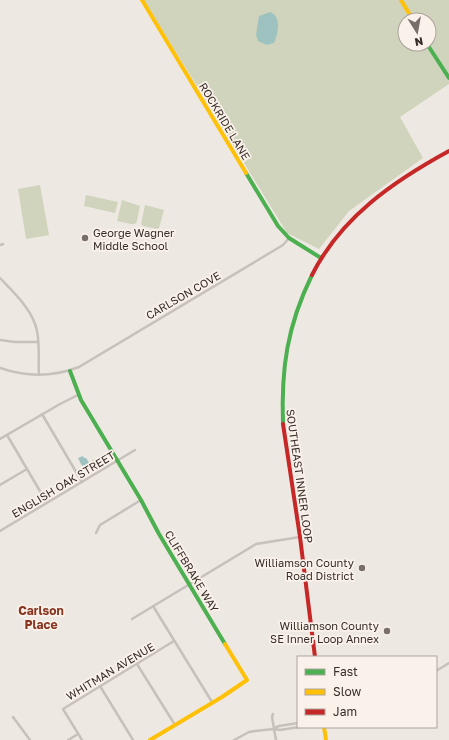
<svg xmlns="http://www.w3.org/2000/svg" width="449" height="740" viewBox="0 0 449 740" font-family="'Golos Text',sans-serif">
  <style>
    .green { fill: #d0d4bc; fill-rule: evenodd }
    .water { fill: #9ec2c0 }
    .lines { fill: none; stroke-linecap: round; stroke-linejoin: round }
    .street { stroke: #c8c0bb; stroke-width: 2.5 }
    .fast { stroke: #4caf50; stroke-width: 4 }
    .slow { stroke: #ffc107; stroke-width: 4 }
    .jam { stroke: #c62828; stroke-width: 4 }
    .poi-dot { fill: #786e6a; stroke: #faf2ea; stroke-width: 1.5 }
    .labels { text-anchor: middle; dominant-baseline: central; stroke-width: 3.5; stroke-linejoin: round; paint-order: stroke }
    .street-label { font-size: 11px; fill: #382d29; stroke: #faf2ea }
    .poi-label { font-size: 11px; fill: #382d29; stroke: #faf2ea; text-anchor: end }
    .neighbourhood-label { font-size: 12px; font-weight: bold; fill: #893520; stroke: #faf2ea }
  </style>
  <rect width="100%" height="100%" fill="#eee8e2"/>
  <g class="green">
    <path d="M 144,0 L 449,0 L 449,84 L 400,117 L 423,158 L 349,211 L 319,249 L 287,233 ZM 405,20 L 429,20 L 429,44 L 405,44 Z"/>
    <path d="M 40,185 L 49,235 L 26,239 L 18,189 Z"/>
    <path d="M 86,195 L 118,202 L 115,213 L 84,206 Z"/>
    <path d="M 122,200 L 140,206 L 137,221 L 135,224 L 131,224 L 117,221 Z"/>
    <path d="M 145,205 L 164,210 L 159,228 L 157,229 L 143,226 L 141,224 Z"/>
    <path d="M 96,459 L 101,462 L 101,466 L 92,471 L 89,467 L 92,460 Z"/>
  </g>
  <g class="water">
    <path d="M 270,12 C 282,17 278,33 274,43 L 267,45 L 258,41 L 256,35 L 259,16 Z"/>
    <path d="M 83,456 L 84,458 L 86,458 L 90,464 L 85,467 L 84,465 L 82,466 L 78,458 Z"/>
  </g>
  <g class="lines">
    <g class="street">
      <path d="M 0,245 L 3,244"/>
      <path d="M 0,278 C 14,293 33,310 37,331 C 40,345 38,361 39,375"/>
      <path d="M 0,340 L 15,342 L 38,342"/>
      <path d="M 0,368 C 26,377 53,377 79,367 L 258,260 L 283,245 L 289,238"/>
      <path d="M 42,414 L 82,482"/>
      <path d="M 7,435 L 47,503"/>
      <path d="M 0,439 L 60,404 L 78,395"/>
      <path d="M 0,485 L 27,469"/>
      <path d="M 0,531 L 135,450"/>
      <path d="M 96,533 L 100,525 L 141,500"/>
      <path d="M 153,606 L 212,702"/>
      <path d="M 132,619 L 256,544 L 300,537"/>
      <path d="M 137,664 L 175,725"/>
      <path d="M 436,671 L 449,663"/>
      <path d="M 100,686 L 133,740"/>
      <path d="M 273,714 L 272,717 L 276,740"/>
      <path d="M 13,717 L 30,740"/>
      <path d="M 274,728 L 279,726 L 298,723"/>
      <path d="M 68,740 L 78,734"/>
      <path d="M 82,740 L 63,709 L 174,641"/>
      <path d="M 234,740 L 249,732 L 255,731 L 274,729 L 280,730 L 299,727"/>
    </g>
    <g class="fast">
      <path d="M 427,44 L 449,78"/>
      <path d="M 246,173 L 278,226 L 289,238 L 321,258"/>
      <path d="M 70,371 L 81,400 L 141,500 L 159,534 L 225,644"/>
      <path d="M 283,424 C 281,369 287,326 312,275"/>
    </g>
    <g class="slow">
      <path d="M 142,0 L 246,173"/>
      <path d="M 401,0 L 413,20"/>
      <path d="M 324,727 L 326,740"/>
      <path d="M 150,740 L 222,697 L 247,680 L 225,644"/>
    </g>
    <g class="jam">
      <path d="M 312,275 C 341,217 394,181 449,151"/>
      <path d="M 283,424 L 300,537 L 315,657"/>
    </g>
  </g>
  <g class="poi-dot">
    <circle cx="85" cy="238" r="4"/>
    <circle cx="362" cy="568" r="4"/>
    <circle cx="387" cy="631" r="4"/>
  </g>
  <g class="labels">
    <g class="street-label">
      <text transform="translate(225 121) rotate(59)">ROCKRIDE LANE</text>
      <text transform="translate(183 295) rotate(-30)">CARLSON COVE</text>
      <text transform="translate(300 476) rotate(82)">SOUTHEAST INNER LOOP</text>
      <text transform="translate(63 484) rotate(-31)">ENGLISH OAK STREET</text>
      <text transform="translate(192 571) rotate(59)">CLIFFBRAKE WAY</text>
      <text transform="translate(110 671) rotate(-31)">WHITMAN AVENUE</text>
    </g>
    <g class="poi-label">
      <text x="93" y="232" text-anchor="start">George Wagner<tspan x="93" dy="13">Middle School</tspan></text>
      <text x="354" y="562">Williamson County<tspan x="354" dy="13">Road District</tspan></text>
      <text x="379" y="625">Williamson County<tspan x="379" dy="13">SE Inner Loop Annex</tspan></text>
    </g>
    <g class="neighbourhood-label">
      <text x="41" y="610">Carlson<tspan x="41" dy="14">Place</tspan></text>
    </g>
  </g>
  <rect x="297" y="656" width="140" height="72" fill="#faf2ea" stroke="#aca39d"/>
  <rect x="305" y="669" width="20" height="6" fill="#4caf50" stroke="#aca39d"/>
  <text x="333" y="676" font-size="12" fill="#382d29">Fast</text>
  <rect x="305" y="689" width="20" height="6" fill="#ffc107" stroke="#aca39d"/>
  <text x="333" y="696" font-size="12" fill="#382d29">Slow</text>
  <rect x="305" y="709" width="20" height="6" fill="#c62828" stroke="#aca39d"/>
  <text x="333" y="716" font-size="12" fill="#382d29">Jam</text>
  <g transform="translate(417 32) rotate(169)"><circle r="19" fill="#faf2ea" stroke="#aca39d"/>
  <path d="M0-3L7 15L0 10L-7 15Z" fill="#786e6a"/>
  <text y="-6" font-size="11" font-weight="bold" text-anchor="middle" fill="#382d29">N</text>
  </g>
</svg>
